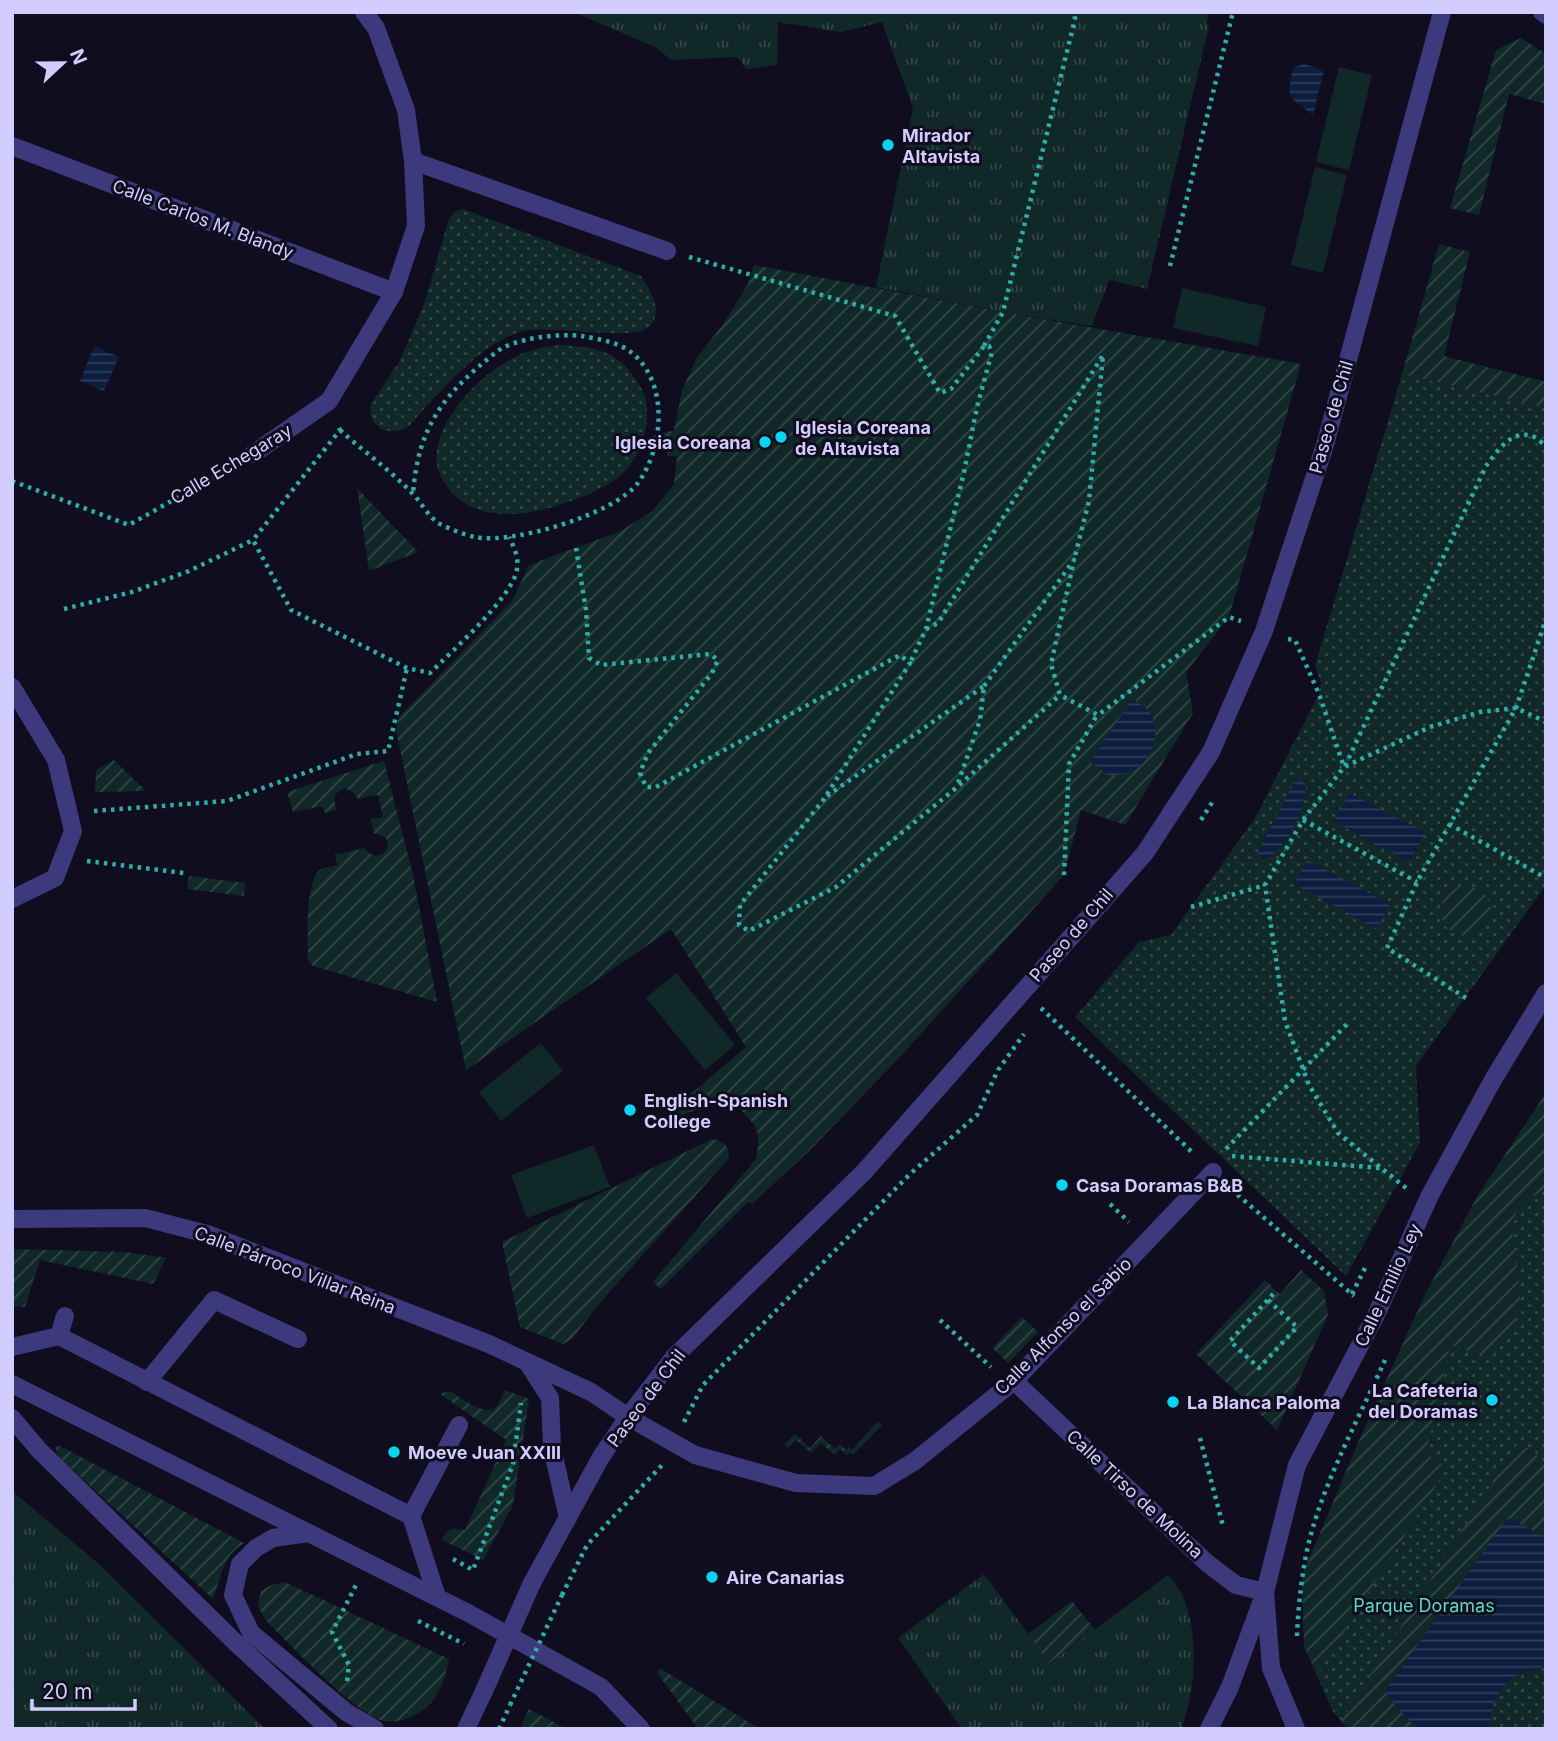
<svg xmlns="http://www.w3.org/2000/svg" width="1558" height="1741" viewBox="0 0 1558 1741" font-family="Inter,sans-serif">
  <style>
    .grass { fill: url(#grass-tufts) }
    .park { fill: url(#park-dots) }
    .garden { fill: url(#garden-furrows) }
    .pitch { fill: #102928 }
    .water { fill: url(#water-rules) }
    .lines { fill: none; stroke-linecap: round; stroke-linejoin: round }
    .path { stroke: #30ada8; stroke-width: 4.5; stroke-dasharray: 3.5 5; stroke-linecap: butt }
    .service { stroke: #3d397d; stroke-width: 18 }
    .minor { stroke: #3d397d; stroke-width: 18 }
    .tertiary { stroke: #3d397d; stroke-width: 18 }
    .path-bridge { stroke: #30ada8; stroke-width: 4.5; stroke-dasharray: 3.5 5; stroke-linecap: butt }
    .tertiary-bridge { stroke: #3d397d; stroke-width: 18 }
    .poi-dot { fill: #06d4f0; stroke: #100d1f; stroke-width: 2.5 }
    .labels { text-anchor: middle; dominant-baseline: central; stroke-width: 6; stroke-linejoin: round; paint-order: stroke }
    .poi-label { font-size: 18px; font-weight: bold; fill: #d3ccfe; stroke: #100d1f; text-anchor: start }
    .street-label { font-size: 18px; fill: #d3ccfe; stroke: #100d1f }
    .park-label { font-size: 18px; fill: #5bdbbd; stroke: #100d1f }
  </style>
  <defs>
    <pattern id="grass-tufts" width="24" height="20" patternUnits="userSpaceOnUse" patternTransform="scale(1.75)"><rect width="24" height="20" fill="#102928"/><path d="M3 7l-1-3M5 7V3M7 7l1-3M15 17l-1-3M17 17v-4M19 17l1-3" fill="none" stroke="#324748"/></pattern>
    <pattern id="park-dots" width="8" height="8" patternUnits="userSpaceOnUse" patternTransform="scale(1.75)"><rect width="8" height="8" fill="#102928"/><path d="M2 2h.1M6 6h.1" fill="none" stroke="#324748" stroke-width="1.8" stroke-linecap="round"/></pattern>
    <pattern id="garden-furrows" width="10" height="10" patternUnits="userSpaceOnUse" patternTransform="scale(1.75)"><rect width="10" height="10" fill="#102928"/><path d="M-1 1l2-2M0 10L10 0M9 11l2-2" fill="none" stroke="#324748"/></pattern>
    <pattern id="water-rules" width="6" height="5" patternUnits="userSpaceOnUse" patternTransform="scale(1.75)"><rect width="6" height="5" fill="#0c1e3f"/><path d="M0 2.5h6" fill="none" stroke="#2e3e5c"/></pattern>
  </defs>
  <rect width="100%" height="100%" fill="#100d1f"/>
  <g class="grass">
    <path d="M 574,12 L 1209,12 L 1206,24 L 1209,26 L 1147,289 L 1109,280 L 1092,326 L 1003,312 L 876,287 L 913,108 L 882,22 L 840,32 L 778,22 L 777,65 L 747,69 L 737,57 L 671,60 L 657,48 Z"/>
    <path d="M 12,1491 L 99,1564 L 265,1729 L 12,1729 Z"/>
    <path d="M 984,1574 L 1050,1663 L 1168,1575 C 1202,1607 1198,1689 1181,1729 L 962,1729 L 898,1638 Z"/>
  </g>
  <g class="park">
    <path d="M 463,209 L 641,276 C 650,290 666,314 647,328 C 630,341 553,325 524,331 C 484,339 436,396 409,426 C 391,438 366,428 371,404 L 399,362 L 423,307 L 449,219 L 456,211 Z"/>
    <path d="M 560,345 C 600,348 618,350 640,386 C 648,399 648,413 646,427 C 643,443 637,458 626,470 C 617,482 599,489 586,495 C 544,513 481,530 448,488 C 443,481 438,472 437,464 C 432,421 483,371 519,355 C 532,349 546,347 560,345 Z"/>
    <path d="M 1402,374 L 1546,408 L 1546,885 L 1416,1066 L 1420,1143 L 1346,1276 L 1075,1017 L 1139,942 L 1171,935 L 1255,818 L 1319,694 L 1321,683 L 1315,666 Z"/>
    <path d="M 1546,1093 L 1546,1729 L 1348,1729 L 1332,1710 L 1304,1646 L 1302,1576 L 1362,1434 L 1425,1295 L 1477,1197 Z"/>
  </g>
  <g class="garden">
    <path d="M 1521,38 L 1546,54 L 1546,104 L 1509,94 L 1479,215 L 1450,208 L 1496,50 Z"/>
    <path d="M 1439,244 L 1470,252 L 1444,356 L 1546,382 L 1546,408 L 1402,374 Z"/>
    <path d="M 754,265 L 1003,312 L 1301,364 L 1229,617 L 1186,672 L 1193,713 L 1125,825 L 1081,810 L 1064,875 L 899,1058 L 810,1150 L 752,1204 L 748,1202 L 661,1289 L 653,1282 L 756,1159 C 759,1143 761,1130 748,1118 C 745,1114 741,1109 736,1107 C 715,1097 672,1120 651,1128 L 746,1047 L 671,929 L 466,1070 L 396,730 L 399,717 L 512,601 L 529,565 L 621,531 L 653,510 L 674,484 L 677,456 L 668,456 L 663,432 L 674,431 L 682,390 L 697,357 L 722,326 L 748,284 Z"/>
    <path d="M 357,488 L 418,552 L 369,571 Z"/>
    <path d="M 114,760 L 146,791 L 95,792 L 96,770 Z"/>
    <path d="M 384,761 L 413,875 L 437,1002 L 313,966 L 308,960 C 308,940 304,884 320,870 C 324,867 331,867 337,865 L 335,855 L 364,848 C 370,855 374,857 383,854 L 388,846 L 386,838 L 374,833 L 371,819 L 383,817 L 378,795 L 358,799 L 354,793 L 345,788 C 334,793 332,798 337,809 L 325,813 L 322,806 L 293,812 L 287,792 Z"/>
    <path d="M 189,876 L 245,883 L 244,896 L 187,889 Z"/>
    <circle cx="1466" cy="911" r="25"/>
    <path d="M 1546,1093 L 1546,1191 C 1485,1209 1527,1265 1519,1308 C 1515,1328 1502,1343 1489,1358 L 1450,1345 L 1426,1454 L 1447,1468 L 1317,1675 L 1304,1646 L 1302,1576 L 1362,1434 L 1425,1295 L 1477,1197 Z"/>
    <path d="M 712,1139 C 725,1141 728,1145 729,1158 L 597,1306 L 572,1339 L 563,1344 L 520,1327 L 502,1242 Z"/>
    <path d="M 12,1249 L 126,1252 L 166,1258 L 153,1284 L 40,1260 L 25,1307 L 12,1306 Z"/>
    <path d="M 1301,1270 L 1324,1291 L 1328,1315 L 1277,1430 L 1196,1354 L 1265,1280 L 1280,1294 Z"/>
    <path d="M 1022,1317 L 1038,1332 L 1008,1363 L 992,1348 Z"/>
    <path d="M 505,1390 L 529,1399 L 513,1505 L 483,1560 L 442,1540 C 448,1528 452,1528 465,1530 L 506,1440 L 440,1394 L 450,1391 C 460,1397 487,1419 497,1406 C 500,1402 502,1395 505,1390 Z"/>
    <path d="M 878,1421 L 882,1425 L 853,1455 L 850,1452 L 847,1455 L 840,1449 L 834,1455 L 821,1443 L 811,1453 L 796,1440 L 788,1448 L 784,1445 L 795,1434 L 810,1448 L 821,1436 L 835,1449 L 840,1444 L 846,1450 L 849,1447 L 852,1450 Z"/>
    <path d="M 1519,1441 L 1546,1463 L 1546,1538 L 1508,1517 L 1384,1692 L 1417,1729 L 1348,1729 L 1341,1721 Z"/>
    <path d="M 60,1446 L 244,1543 C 221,1558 222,1576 213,1599 L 60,1458 L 56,1452 L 56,1447 Z"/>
    <path d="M 285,1582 L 449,1659 C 444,1683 438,1703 415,1715 C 405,1720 395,1723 384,1721 C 356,1715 289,1643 266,1621 L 258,1606 L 261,1591 L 271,1585 Z"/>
    <path d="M 1072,1601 L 1095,1630 L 1049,1663 L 1028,1634 Z"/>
    <path d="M 661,1669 L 760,1729 L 698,1729 L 658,1674 L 658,1670 Z"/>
    <path d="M 529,1709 L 567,1729 L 520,1729 Z"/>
  </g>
  <g class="pitch">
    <path d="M 1339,67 L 1372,75 L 1349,170 L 1316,162 Z"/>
    <path d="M 1315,167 L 1347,175 L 1323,273 L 1291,265 Z"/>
    <path d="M 1182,288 L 1266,307 L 1258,346 L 1173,328 Z"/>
    <path d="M 676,973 L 735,1045 L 705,1070 L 646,998 Z"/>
    <path d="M 541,1043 L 563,1071 L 501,1121 L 479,1092 Z"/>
    <path d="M 594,1145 L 610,1187 L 527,1218 L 511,1175 Z"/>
  </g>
  <g class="water">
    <path d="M 1304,64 L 1324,70 L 1313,115 C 1288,95 1286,101 1293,68 Z"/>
    <path d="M 94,346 L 119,357 L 104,391 L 80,381 Z"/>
    <path d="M 1132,699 C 1139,703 1149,709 1152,716 C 1162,737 1150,763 1130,772 C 1123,775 1115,775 1108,775 L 1090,762 Z"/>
    <path d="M 1296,778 L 1306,784 C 1304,811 1289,848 1263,860 L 1257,854 Z"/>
    <path d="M 1349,793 L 1425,832 L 1410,862 L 1334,822 Z"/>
    <path d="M 1307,860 L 1390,904 L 1377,929 L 1294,884 Z"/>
    <path d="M 1508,1517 L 1546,1538 L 1546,1665 C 1537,1670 1528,1671 1518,1675 C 1499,1684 1489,1709 1490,1729 L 1417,1729 L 1384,1692 Z"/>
  </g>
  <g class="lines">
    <g class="path">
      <path d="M 689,257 L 895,316 L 940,393 L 951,389 L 984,346 L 989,346 L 992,352 L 977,407 L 964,472 L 926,629 L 910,663"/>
      <path d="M 1170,266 L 1233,12"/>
      <path d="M 984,346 L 1003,312 L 1075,19 L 1074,12"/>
      <path d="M 339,428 L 340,430 L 253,540 L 291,610 L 407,668 L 430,673 C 451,652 513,597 517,569 C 519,558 514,547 509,537"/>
      <path d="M 340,430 C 363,451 390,470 412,493 C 422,503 428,517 440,524 C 450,529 465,535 475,537 C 512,545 615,514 638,483 C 664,447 669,383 632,353 C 619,342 598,339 582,336 C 561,333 512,338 495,353 C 444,394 418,426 413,494"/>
      <path d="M 12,481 L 129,525 L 233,466"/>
      <path d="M 576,548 L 586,610 L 589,658 L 601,665 L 710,654 L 718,660 L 712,673 L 648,753 L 640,773 L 646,787 L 656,787 L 900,655 L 910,663 L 824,799 L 740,905 L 739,925 L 749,931 L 836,887 L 956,788 L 1060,695"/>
      <path d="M 64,609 L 132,592 L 189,571 L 253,540"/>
      <path d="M 926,629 L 938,623 L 1103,355 L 1089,501 L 1074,560"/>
      <path d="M 1288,639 L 1295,640 L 1319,694 L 1344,767"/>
      <path d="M 984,686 L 1074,560 L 1051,664 L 1060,695 L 1098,715 L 1229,617 L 1241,621"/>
      <path d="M 1345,766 L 1486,466 C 1496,453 1511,429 1532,436 C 1536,437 1542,443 1546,446"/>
      <path d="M 827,796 L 984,686 L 980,720 L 957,786"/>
      <path d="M 94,811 L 227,801 L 357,754 L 388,751 L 407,668"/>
      <path d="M 1201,820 L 1213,801"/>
      <path d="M 1303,820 L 1417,882"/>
      <path d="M 1449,824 L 1546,878"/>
      <path d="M 87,861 L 184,873"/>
      <path d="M 1064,875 L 1069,764 L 1097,715"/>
      <path d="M 1191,907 L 1265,885"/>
      <path d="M 1466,998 L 1387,948 L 1417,882 L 1516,708 L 1546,619"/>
      <path d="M 1041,1008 L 1194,1154"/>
      <path d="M 1226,1149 L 1349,1022"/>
      <path d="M 1232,1156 L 1380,1168"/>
      <path d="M 1406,1188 L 1338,1133 L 1309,1085 L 1285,1021 L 1265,885 L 1303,820 L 1344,767 L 1430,727 L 1480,712 L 1516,708 L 1546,722"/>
      <path d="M 1231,1189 L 1354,1296"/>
      <path d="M 1110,1204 L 1129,1222"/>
      <path d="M 1352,1294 L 1365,1268"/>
      <path d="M 1268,1300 L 1297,1327 L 1259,1368 L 1230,1341 L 1276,1291"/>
      <path d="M 940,1320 L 991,1367"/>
      <path d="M 684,1422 L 703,1385 L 910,1174 L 977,1115 L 998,1070 L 1024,1034"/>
      <path d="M 1200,1438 L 1223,1526"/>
      <path d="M 453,1559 L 473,1570 L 513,1464 L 521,1403"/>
      <path d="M 562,1595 L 587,1545 L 663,1464"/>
      <path d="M 418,1621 L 464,1644"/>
      <path d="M 1297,1636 C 1298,1609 1301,1582 1306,1555 C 1320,1487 1357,1423 1385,1360"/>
      <path d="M 347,1681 L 349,1665 L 332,1632 L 356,1585"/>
      <path d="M 499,1729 L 510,1705"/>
    </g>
    <g class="service">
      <path d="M 59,1336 L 65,1316"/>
      <path d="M 12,1347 L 59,1336 L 411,1516 L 437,1597"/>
      <path d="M 147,1382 L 214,1300 L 298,1339"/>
      <path d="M 411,1516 L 459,1425"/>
    </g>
    <g class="minor">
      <path d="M 1542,12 L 1546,15"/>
      <path d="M 12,146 L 394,292"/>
      <path d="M 413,161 L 667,251"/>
      <path d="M 253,454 L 329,401 L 394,292 L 416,226 L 413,161 L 406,110 L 376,28 L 364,12"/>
      <path d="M 12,687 L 56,760 L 73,831 L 55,878 L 12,899"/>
      <path d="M 12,1219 L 145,1218 L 207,1234 L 489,1344 L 591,1392 L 628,1417 L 695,1455 L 796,1483 L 874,1486 L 915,1461 L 1014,1381 L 1213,1172"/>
      <path d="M 527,1362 L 550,1398 L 552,1448 L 568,1518"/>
      <path d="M 1014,1381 L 1207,1563 L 1236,1585 L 1265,1592 L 1230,1687 L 1209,1729"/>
      <path d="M 12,1418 L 39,1450 L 238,1645 L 329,1729"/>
      <path d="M 309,1533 L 273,1538 L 256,1548 L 240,1564 L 233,1595 L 251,1633 L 346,1712 L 375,1729"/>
    </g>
    <g class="tertiary">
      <path d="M 12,1384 L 470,1614 L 601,1687 L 641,1729"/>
      <path d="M 532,1583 L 601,1457 L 628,1417 L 674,1357 L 864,1172 L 1145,853 L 1211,752 L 1264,631 L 1325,445 L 1442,12"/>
      <path d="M 466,1729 L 484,1691"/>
      <path d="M 1296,1729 L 1271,1668 L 1265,1592 L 1297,1465 L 1376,1315 L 1430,1195 L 1494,1078 L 1546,993"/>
    </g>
    <path class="path-bridge" d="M 510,1705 L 562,1595"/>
    <path class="tertiary-bridge" d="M 484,1691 L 532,1583"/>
  </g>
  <g class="poi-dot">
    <circle cx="888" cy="145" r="7"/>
    <circle cx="781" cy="437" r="7"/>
    <circle cx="765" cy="442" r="7"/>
    <circle cx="630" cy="1110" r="7"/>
    <circle cx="1062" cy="1185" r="7"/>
    <circle cx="1492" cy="1400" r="7"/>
    <circle cx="1173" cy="1402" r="7"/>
    <circle cx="394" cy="1452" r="7"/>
    <circle cx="712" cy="1577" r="7"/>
  </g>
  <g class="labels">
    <g class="poi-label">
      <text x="902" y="135">Mirador<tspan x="902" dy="21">Altavista</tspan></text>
      <text x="795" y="427">Iglesia Coreana<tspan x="795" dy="21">de Altavista</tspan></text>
      <text x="751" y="442" text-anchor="end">Iglesia Coreana</text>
      <text x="644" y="1100">English-Spanish<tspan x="644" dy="21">College</tspan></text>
      <text x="1076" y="1185">Casa Doramas B&amp;B</text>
      <text x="1478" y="1390" text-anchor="end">La Cafeteria<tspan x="1478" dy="21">del Doramas</tspan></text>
      <text x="1187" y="1402">La Blanca Paloma</text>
      <text x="408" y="1452">Moeve Juan XXIII</text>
      <text x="726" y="1577">Aire Canarias</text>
    </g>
    <g class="street-label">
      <text transform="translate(203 219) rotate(21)">Calle Carlos M. Blandy</text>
      <text transform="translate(1331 417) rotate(-74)">Paseo de Chil</text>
      <text transform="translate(231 464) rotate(-31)">Calle Echegaray</text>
      <text transform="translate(1071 935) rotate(-49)">Paseo de Chil</text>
      <text transform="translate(295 1270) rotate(21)">Calle Párroco Villar Reina</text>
      <text transform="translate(1388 1285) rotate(-65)">Calle Emilio Ley</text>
      <text transform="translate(1063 1326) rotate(-45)">Calle Alfonso el Sabio</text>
      <text transform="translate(646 1398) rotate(-53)">Paseo de Chil</text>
      <text transform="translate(1135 1494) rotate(43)">Calle Tirso de Molina</text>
    </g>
    <g class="park-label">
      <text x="1424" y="1605">Parque Doramas</text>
    </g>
  </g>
  <rect width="1558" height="1741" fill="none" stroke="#d3ccfe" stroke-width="28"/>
  <g transform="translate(63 63) rotate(68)" stroke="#100d1f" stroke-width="5" paint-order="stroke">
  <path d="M0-5L12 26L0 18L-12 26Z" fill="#d3ccfe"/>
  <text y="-10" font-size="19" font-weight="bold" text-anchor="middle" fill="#d3ccfe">N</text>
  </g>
  <path d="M32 1699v10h103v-10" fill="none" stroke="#d3ccfe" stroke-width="3.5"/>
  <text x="42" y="1699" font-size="21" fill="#d3ccfe" stroke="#100d1f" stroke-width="5" paint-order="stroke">20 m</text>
</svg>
